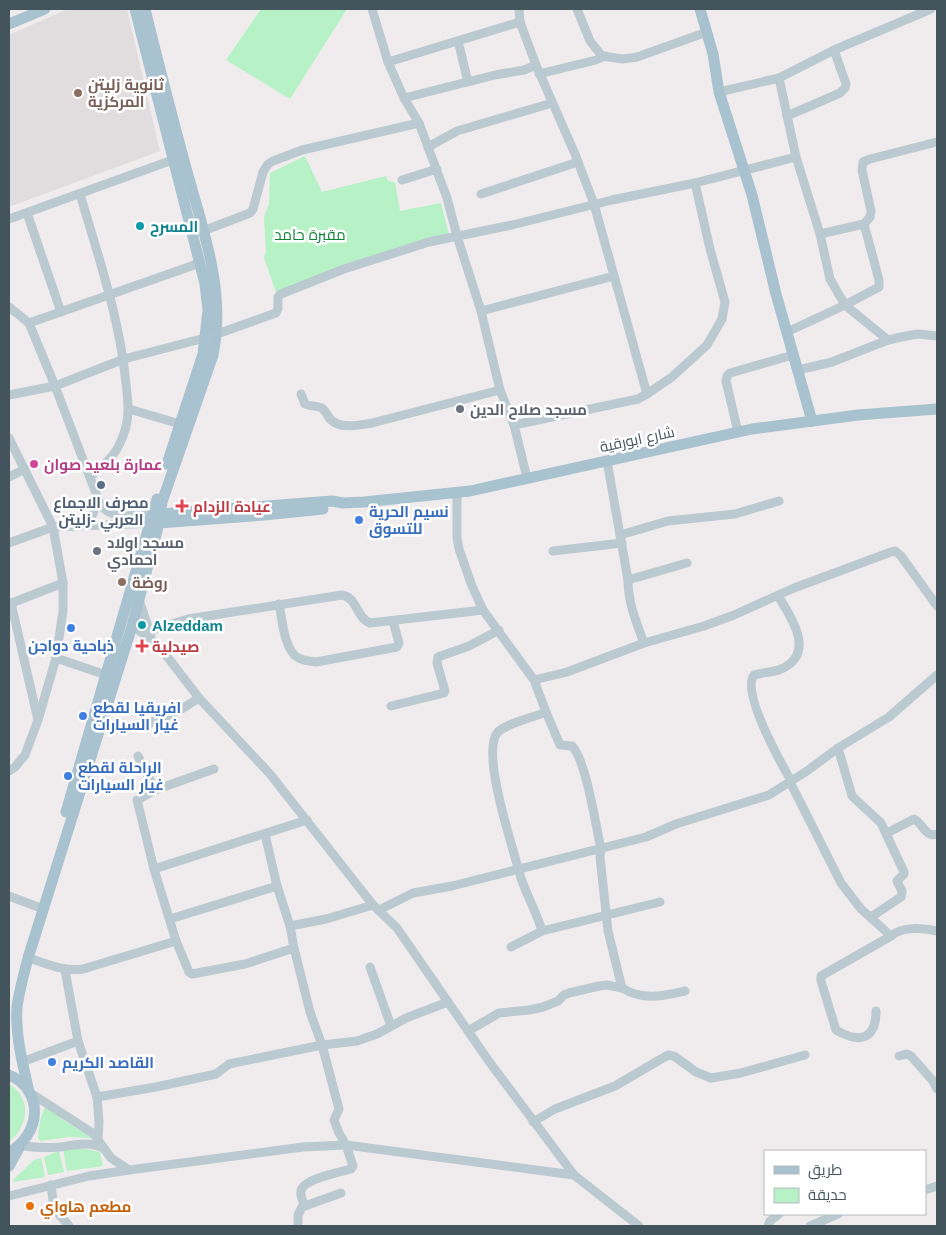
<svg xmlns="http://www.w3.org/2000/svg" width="946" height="1235" viewBox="0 0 946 1235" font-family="Helvetica,Cairo,sans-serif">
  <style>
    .education { fill: #e1dddf }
    .green { fill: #b6f2c5 }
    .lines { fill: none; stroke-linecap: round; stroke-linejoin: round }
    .minor { stroke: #bbcad1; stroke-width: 9 }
    .major { stroke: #a9c2cf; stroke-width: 11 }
    .education-dot { fill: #8d6e63; stroke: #fff; stroke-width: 2 }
    .culture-dot { fill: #0f9aa8; stroke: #fff; stroke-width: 2 }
    .worship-dot { fill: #6b7280; stroke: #fff; stroke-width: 2 }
    .hotel-dot { fill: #d1479c; stroke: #fff; stroke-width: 2 }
    .service-dot { fill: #5c6f8a; stroke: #fff; stroke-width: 2 }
    .health-dot { fill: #e0444e; stroke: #fff; stroke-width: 2 }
    .shop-dot { fill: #3f7fe0; stroke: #fff; stroke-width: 2 }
    .food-dot { fill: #e8710a; stroke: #fff; stroke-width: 2 }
    .labels { text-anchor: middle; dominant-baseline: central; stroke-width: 5; stroke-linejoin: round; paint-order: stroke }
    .education-label { font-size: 15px; font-weight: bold; fill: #785e54; stroke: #fff; text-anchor: start }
    .culture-label { font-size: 15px; font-weight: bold; fill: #0d838f; stroke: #fff; text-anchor: start }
    .park-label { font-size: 15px; fill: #0e8338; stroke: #fff }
    .worship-label { font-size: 15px; font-weight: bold; fill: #5b616d; stroke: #fff; text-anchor: start }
    .street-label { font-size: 15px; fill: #43545c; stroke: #fff }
    .hotel-label { font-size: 15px; font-weight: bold; fill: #b23c85; stroke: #fff; text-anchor: start }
    .service-label { font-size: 15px; font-weight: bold; fill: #4e5e75; stroke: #fff }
    .health-label { font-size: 15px; font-weight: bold; fill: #be3a42; stroke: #fff; text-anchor: start }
    .shop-label { font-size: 15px; font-weight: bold; fill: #366cbe; stroke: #fff; text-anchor: start }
    .food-label { font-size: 15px; font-weight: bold; fill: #c56008; stroke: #fff; text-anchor: start }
  </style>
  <rect width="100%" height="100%" fill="#f0eced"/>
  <path class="education" d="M 68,9 L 127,9 L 160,151 L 9,207 L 9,35 Z"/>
  <g class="green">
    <path d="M 261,9 L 347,9 L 290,99 L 226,60 Z"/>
    <path d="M 305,156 L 322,192 L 386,176 L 388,181 L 395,182 L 400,211 L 441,203 L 450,238 L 277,295 L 264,258 L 266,251 L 264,217 L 269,204 L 270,173 Z"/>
    <path d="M 9,1084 C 32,1098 29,1126 9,1142 Z"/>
    <path d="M 46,1106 L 63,1120 L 93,1138 L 68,1137 L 41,1141 L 38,1139 C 39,1128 40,1115 46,1106 Z"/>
    <path d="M 63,1149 L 86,1149 L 100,1152 L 103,1166 L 67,1171 Z"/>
    <path d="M 59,1151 L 64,1172 L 48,1175 L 44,1157 Z"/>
    <path d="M 41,1158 L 45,1177 L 13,1182 L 14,1179 L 34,1160 Z"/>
  </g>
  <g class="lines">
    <g class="minor">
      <path d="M 372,9 L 388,62 L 404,98 L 419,123 L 447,198 L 457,236 L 481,311 L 500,390 L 514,425 L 527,478"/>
      <path d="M 519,9 L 520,22 L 536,65 L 575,154 L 594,204 L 647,394 L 672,377 L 707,345 L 722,319 L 725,302 L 710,249 L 695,183"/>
      <path d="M 577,9 L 590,41 L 602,56 L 623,59 L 637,57 L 707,32"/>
      <path d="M 458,41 L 468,82"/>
      <path d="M 388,62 L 520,22"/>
      <path d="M 539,74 L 596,60 L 605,56"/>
      <path d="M 779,78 L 796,157 L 820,234 L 830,279 L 845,305 L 888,340"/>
      <path d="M 719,92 L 779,78 L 834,50 L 931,9"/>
      <path d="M 404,98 L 495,75 L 524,70 L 536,65"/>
      <path d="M 787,116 L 840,93 L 845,88 L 846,84 L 834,50"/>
      <path d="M 428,147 L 457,131 L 552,103"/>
      <path d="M 402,180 L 437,169"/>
      <path d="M 80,194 C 98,256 120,319 126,384 C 128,400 130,417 124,433 C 117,455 106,463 90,477"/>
      <path d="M 481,194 L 578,162"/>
      <path d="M 27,213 L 61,312"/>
      <path d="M 9,219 L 178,158"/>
      <path d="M 203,231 L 250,213 L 253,209 L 263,172 L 268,164 L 273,161 L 302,150 L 419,123"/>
      <path d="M 820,234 L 864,224 L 870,217 L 871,211 L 862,170 L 863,162 L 870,159 L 937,142"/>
      <path d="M 9,307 L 29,323 L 55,386 L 100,504 C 112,522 139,514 158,514"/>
      <path d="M 481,311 L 614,276"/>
      <path d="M 29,323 L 200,263"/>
      <path d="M 787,332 L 845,305 L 879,287 L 879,280 L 864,224"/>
      <path d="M 217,334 L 276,313 L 278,308 L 278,297 L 281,294 L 344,269 L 429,242 L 512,225 L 612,200 L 695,183 L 796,157"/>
      <path d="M 798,370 L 832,362 L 888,340 L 906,336 L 918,334 L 937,336"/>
      <path d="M 301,394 L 305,404 C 310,407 319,405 323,409 C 326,412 328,416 330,419 C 341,430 359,425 372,423 L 500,390"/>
      <path d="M 9,395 L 55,386 L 124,359 L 205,338"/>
      <path d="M 129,409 L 180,424"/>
      <path d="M 514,425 L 638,399 L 647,394"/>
      <path d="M 738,432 L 726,381 L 727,376 L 730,373 L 793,355"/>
      <path d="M 9,438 L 53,527 L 63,583 L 63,611 L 56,658 L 38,720 L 25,755 L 15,767 L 9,771"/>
      <path d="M 607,461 L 628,580 L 687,563"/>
      <path d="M 9,477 L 25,469"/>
      <path d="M 457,492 L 457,537 L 459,549 L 472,586 L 483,610 L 534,680 L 546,712 C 535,717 504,724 497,733 C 481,755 514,851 521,878 C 527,896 537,913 542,931 L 511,947"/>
      <path d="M 88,525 L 93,514 L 96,497"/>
      <path d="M 620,535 L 668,521 L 735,514 L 779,501"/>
      <path d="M 9,543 L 53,527 L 156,523"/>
      <path d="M 553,551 L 622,543"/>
      <path d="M 628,580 C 628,602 636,622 644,643"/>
      <path d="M 778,596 C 792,618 816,654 781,669 C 772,673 763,672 754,675 C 741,692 781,763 791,781"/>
      <path d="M 139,600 L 151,635"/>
      <path d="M 11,603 L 38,720"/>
      <path d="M 9,604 L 63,583"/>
      <path d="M 279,604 C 282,618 284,649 297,657 C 302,661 310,661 316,662 L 397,647 L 399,643 L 393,621"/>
      <path d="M 132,626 L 150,638 L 162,650 L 199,698 L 270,774 L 373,905 L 397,928 L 488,1060 L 574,1175 L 639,1226"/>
      <path d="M 149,631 L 188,619 L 342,595 C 358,598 356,618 370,623 L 483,610"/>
      <path d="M 56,658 L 106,675"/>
      <path d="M 534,680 L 567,672 L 644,643 L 704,626 L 734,615 L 794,588 L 891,552 L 895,551 L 901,556 L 937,606"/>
      <path d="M 391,706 L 444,693 L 445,691 L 437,663 L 438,657 L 469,646 L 499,630"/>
      <path d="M 546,712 L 560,745 L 572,746 C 586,760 596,827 601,849 L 600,857 L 608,931 L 622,988 C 643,1001 663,996 685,991"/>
      <path d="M 150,723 L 180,710 L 199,698"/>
      <path d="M 838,748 L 852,796 L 881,823 L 904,872 L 904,874 L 897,881 L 902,891 L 901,897 L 871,917"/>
      <path d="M 138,756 L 155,790"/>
      <path d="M 790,782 L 841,883 L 861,909 L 891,936 L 821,976 L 821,981 L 836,1030 C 858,1043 876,1041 876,1011"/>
      <path d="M 887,833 L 914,819 C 923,823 925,838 937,834"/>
      <path d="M 265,834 L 277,886"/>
      <path d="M 154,869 L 137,800 L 155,790 L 214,769"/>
      <path d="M 9,896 L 38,907"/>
      <path d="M 379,910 L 413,893 L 452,886 L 646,837 L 676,824 L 769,795 L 807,771 L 838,748 L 889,717 L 937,675"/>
      <path d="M 170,919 L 277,886 L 290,926 L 294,948 L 245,964 L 192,974 L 189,972 L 176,941"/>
      <path d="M 290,926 L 326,919 L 373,905"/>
      <path d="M 542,931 L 660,902"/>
      <path d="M 891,936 C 902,926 924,928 937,931"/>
      <path d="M 294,948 L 310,1012 L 322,1045 L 339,1109 L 334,1120 L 339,1133 L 346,1145 L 353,1166 L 351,1169 C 340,1172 303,1179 301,1191 C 300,1196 303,1202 305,1206"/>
      <path d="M 28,958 C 46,963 64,972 83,969 L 176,941 L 154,869 L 307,820"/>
      <path d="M 370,967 L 391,1026"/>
      <path d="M 65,970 L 78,1041 L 97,1097 L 99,1122 L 98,1140 L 111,1158 L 129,1170 L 303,1147 L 346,1145 L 574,1175"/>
      <path d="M 468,1031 L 499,1013 L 529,1010 L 543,1007 L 558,1001 L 564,995 L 569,993 L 599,986 L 607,985 L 622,988"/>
      <path d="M 899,1056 L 907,1054 L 911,1056 L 933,1081 L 937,1089"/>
      <path d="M 22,1062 L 78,1041"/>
      <path d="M 29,1092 L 94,1134 L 98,1140"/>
      <path d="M 97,1097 L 156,1087 L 216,1074 L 229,1064 L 322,1045 L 357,1041 L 377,1034 L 406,1018 L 448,1002"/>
      <path d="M 533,1122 L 555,1109 L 615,1086 L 668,1055 L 674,1056 L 696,1072 L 711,1078 L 741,1073 L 805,1055"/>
      <path d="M 20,1145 C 33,1148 47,1148 60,1147 C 75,1145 89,1141 103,1148"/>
      <path d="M 51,1185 L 54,1208 L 69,1226"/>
      <path d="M 925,1190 L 937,1186"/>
      <path d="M 9,1196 L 89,1176 L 129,1170"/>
      <path d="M 298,1226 L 298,1215 L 302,1207 L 341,1193"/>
      <path d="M 768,1226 L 770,1221 L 779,1214"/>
      <path d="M 810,1226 L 838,1214"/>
    </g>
    <g class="major">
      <path d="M 135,9 L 205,284 L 208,310 L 203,354 L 167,464"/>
      <path d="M 700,9 L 713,54 L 719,92 L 752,195 L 776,294 L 812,421"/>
      <path d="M 9,24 L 45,9"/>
      <path d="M 160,514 L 332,501 L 343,503 L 364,502 L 470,491 L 752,429 L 858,415 L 937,409"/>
      <path d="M 159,523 L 264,515 L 323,509"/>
      <path d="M 66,812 L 157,499"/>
      <path d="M 9,1075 C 45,1090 41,1135 9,1152"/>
      <path d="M 29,1092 C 23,1065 15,1035 17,1007 C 19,991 24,974 28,958 L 132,626 L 159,523 L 162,502 L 213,355 C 227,288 200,222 183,157 C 170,108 157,58 145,9"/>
      <path d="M 9,1166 L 19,1148"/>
    </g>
  </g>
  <g class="education-dot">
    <circle cx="78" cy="93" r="5"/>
    <circle cx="122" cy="582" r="5"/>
  </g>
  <g class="culture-dot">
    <circle cx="140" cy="226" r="5"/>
    <circle cx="142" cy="625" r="5"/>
  </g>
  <g class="worship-dot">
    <circle cx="460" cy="409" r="5"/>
    <circle cx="97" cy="551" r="5"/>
  </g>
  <circle class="hotel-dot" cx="34" cy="464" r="5"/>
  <circle class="service-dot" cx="101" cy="485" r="5"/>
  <g class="health-dot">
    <path d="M179.5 498.5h5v5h5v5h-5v5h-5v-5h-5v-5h5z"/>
    <path d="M139.5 638.5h5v5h5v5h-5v5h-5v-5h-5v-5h5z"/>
  </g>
  <g class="shop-dot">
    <circle cx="359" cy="520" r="5"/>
    <circle cx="71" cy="628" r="5"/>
    <circle cx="83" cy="716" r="5"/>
    <circle cx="68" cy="776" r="5"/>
    <circle cx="52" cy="1062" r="5"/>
  </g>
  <circle class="food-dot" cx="30" cy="1206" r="5"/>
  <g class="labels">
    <g class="education-label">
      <text x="88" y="84">ثانوية زليتن<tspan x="88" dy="17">المركزية</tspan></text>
      <text x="132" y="582">روضة</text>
    </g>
    <g class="culture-label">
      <text x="150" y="226">المسرح</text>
      <text x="152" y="625">Alzeddam</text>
    </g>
    <g class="park-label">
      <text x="310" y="234">مقبرة حامد</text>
    </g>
    <g class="worship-label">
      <text x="470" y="409">مسجد صلاح الدين</text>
      <text x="107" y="542">مسجد اولاد<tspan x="107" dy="17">احمادي</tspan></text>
    </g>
    <g class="street-label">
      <text transform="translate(637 439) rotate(-12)">شارع ابورقية</text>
    </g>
    <g class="hotel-label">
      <text x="44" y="464">عمارة بلعيد صوان</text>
    </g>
    <g class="service-label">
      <text x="101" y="502">مصرف الاجماع<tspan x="101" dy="17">العربي -زليتن</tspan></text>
    </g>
    <g class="health-label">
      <text x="193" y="506">عيادة الزدام</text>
      <text x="152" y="646">صيدلية</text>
    </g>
    <g class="shop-label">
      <text x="369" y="511">نسيم الحرية<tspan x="369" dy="17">للتسوق</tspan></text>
      <text x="71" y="645" text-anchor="middle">ذباحية دواجن</text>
      <text x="93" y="707">افريقيا لقطع<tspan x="93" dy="17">غيار السيارات</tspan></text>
      <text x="78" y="767">الراحلة لقطع<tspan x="78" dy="17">غيار السيارات</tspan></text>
      <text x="62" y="1062">القاصد الكريم</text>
    </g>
    <g class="food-label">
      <text x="40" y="1206">مطعم هاواي</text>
    </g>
  </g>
  <rect width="946" height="1235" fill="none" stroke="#43545c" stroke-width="20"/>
  <rect x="764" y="1150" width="162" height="65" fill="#ffffff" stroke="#b4bbbe"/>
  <rect x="774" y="1166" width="25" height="8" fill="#a9c2cf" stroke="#b4bbbe"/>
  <text x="808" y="1175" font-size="15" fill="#43545c">طريق</text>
  <rect x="774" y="1188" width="25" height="15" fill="#b6f2c5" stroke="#b4bbbe"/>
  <text x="808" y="1200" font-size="15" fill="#43545c">حديقة</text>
</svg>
